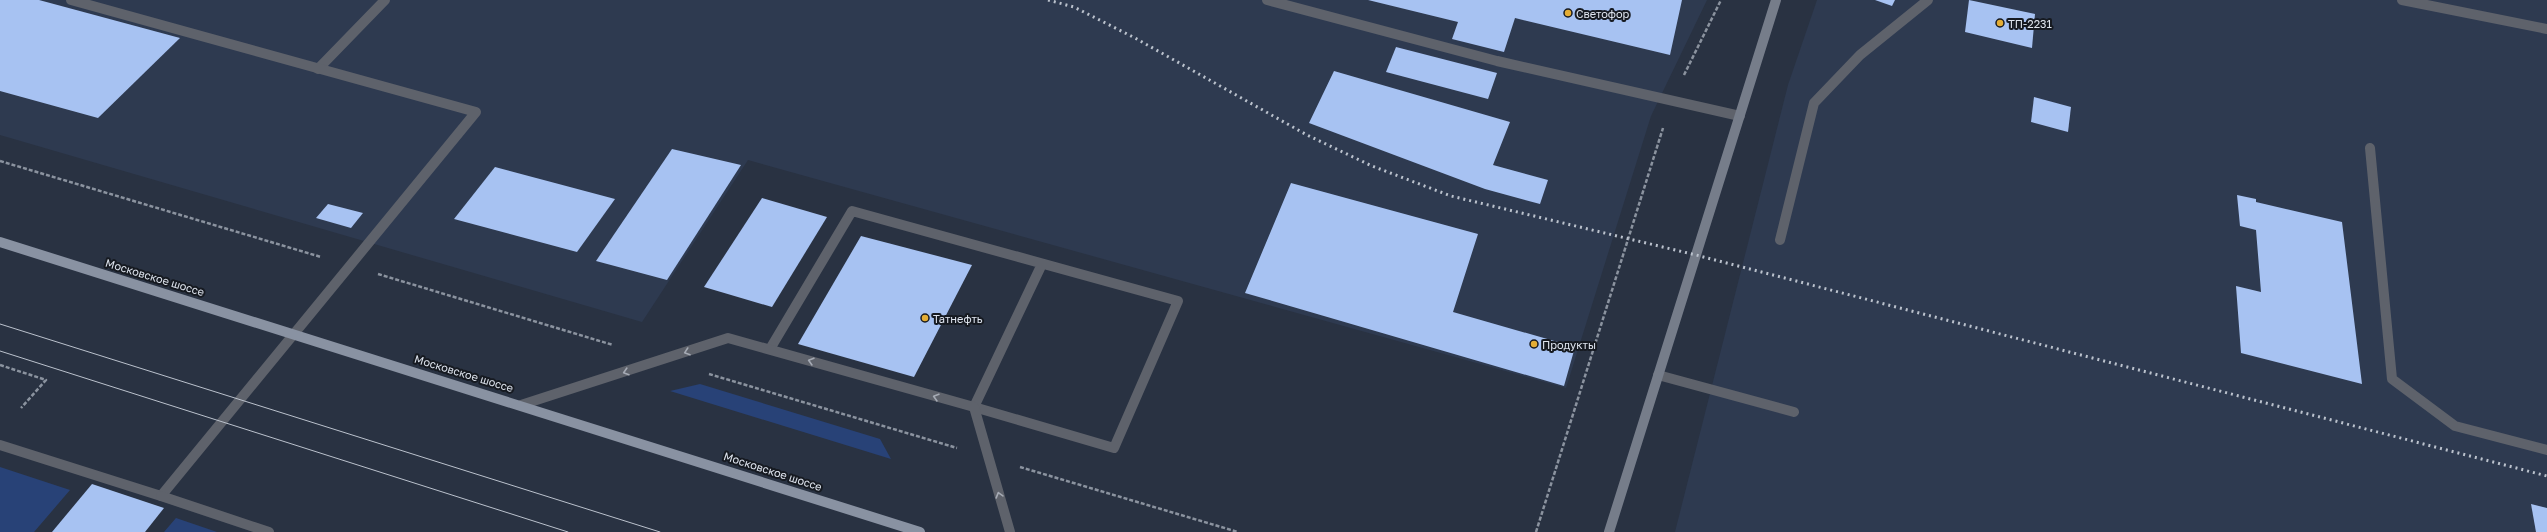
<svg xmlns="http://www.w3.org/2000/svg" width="2547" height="532" viewBox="0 0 2547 532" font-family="'Golos Text',sans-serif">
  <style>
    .built { fill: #2e3a50 }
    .green { fill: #284277 }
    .building { fill: #a7c2f2 }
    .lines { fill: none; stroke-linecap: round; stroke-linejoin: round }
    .path { stroke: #8b939f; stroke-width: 2.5; stroke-dasharray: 4 2; stroke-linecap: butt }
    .lane { stroke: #5e626b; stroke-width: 10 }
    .secondary { stroke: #767d8a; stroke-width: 10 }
    .primary { stroke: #8992a2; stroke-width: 10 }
    .tram { stroke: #bbc2cd; stroke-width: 1 }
    .rail { stroke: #bbc2cd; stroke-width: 3; stroke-dasharray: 2 4; stroke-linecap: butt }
    .oneway { stroke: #a5aab4 }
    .poi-dot { fill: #e4ad35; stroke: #161a21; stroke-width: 1.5 }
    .labels { text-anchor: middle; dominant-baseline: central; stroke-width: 4; stroke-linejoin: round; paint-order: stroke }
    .poi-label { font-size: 11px; fill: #dfe5ef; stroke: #161a21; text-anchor: start }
    .street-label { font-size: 11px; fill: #dfe5ef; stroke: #161a21 }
  </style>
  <rect width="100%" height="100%" fill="#293242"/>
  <g class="built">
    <path d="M 0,0 L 1707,0 L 1651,116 L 1566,388 L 748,160 L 642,322 L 0,135 Z"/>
    <path d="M 1817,0 L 2547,0 L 2547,532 L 1675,532 L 1788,85 Z"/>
  </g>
  <g class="green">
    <path d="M 700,384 L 880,439 L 891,459 L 670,391 Z"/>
    <path d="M 0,467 L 70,490 L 34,532 L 0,532 Z"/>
    <path d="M 176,518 L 217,532 L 164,532 Z"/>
  </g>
  <g class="building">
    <path d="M 0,0 L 39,0 L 180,38 L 98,118 L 0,91 Z"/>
    <path d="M 1368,0 L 1682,0 L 1670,55 L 1515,18 L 1504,52 L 1452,39 L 1458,22 Z"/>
    <path d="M 1875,0 L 1895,0 L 1892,6 Z"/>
    <path d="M 1969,0 L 2035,14 L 2032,48 L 1965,32 Z"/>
    <path d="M 1396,47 L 1497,73 L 1488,99 L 1386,72 Z"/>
    <path d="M 1334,71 L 1510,122 L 1493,165 L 1548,180 L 1540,204 L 1485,189 L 1309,123 Z"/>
    <path d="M 2034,97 L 2071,107 L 2068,132 L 2031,122 Z"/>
    <path d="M 672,149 L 741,165 L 667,280 L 596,261 Z"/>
    <path d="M 495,167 L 615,199 L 577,252 L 454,219 Z"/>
    <path d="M 1291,183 L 1478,234 L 1453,312 L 1575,347 L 1564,386 L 1245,293 Z"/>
    <path d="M 2237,195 L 2256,199 L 2256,202 L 2342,222 L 2362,384 L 2241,353 L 2236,286 L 2261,292 L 2256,230 L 2240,226 Z"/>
    <path d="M 762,198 L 827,217 L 772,307 L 704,287 Z"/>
    <path d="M 328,204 L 363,213 L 351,228 L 316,218 Z"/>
    <path d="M 861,236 L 972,265 L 914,377 L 798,344 Z"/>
    <path d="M 92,484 L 164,508 L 145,532 L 52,532 Z"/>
    <path d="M 2531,504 L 2547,508 L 2547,532 L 2536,532 Z"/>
  </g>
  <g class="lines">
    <g class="path">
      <path d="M 1684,75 L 1721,0"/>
      <path d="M 0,161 L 321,257"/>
      <path d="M 378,274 L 613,345"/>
      <path d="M 0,365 L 46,380 L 21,408"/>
      <path d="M 709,374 L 957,448"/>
      <path d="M 1020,467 L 1238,532"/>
      <path d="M 1536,532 L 1663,128"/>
    </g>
    <g class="lane">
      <path d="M 1267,0 L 1497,61 L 1740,116"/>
      <path d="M 2402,0 L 2547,29"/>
      <path d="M 318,69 L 385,0"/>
      <path d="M 2370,148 L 2392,379 L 2455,426 L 2547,450"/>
      <path d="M 1780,240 L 1814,103 L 1860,55 L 1928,0"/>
      <path d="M 770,349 L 852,211 L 1178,301 L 1114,448 L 974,407 L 1042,264"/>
      <path d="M 1658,375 L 1794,412"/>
      <path d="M 521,405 L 728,338 L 974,407 L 1010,532"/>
      <path d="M 0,445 L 161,496 L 476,112 L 71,0"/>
      <path d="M 161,496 L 269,532"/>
    </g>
    <path class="secondary" d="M 1609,532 L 1776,0"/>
    <path class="primary" d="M 0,242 L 920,532"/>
    <g class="tram">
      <path d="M 0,324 L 660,532"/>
      <path d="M 0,351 L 568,532"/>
    </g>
    <path class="rail" d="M 1048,0 L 1074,7 L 1135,38 L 1307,135 L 1372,166 L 1451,196 L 1696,255 L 2547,476"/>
  </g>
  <defs><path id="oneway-chevron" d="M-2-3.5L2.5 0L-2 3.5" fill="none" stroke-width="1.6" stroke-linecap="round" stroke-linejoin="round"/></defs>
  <g class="oneway">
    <use href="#oneway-chevron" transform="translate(687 352) rotate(161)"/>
    <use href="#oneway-chevron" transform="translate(811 361) rotate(-164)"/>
    <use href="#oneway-chevron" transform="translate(626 372) rotate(163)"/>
    <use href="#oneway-chevron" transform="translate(936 397) rotate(-164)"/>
    <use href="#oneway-chevron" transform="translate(999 495) rotate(-106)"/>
  </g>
  <g class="poi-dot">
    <circle cx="1568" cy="13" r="4"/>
    <circle cx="2000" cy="23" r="4"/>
    <circle cx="925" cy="318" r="4"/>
    <circle cx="1534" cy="344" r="4"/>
  </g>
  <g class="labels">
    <g class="poi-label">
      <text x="1576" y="13">Светофор</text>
      <text x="2008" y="23">ТП-2231</text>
      <text x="933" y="318">Татнефть</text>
      <text x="1542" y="344">Продукты</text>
    </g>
    <g class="street-label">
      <text transform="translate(155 277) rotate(17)">Московское шоссе</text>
      <text transform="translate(464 373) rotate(17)">Московское шоссе</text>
      <text transform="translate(773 471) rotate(18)">Московское шоссе</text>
    </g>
  </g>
</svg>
